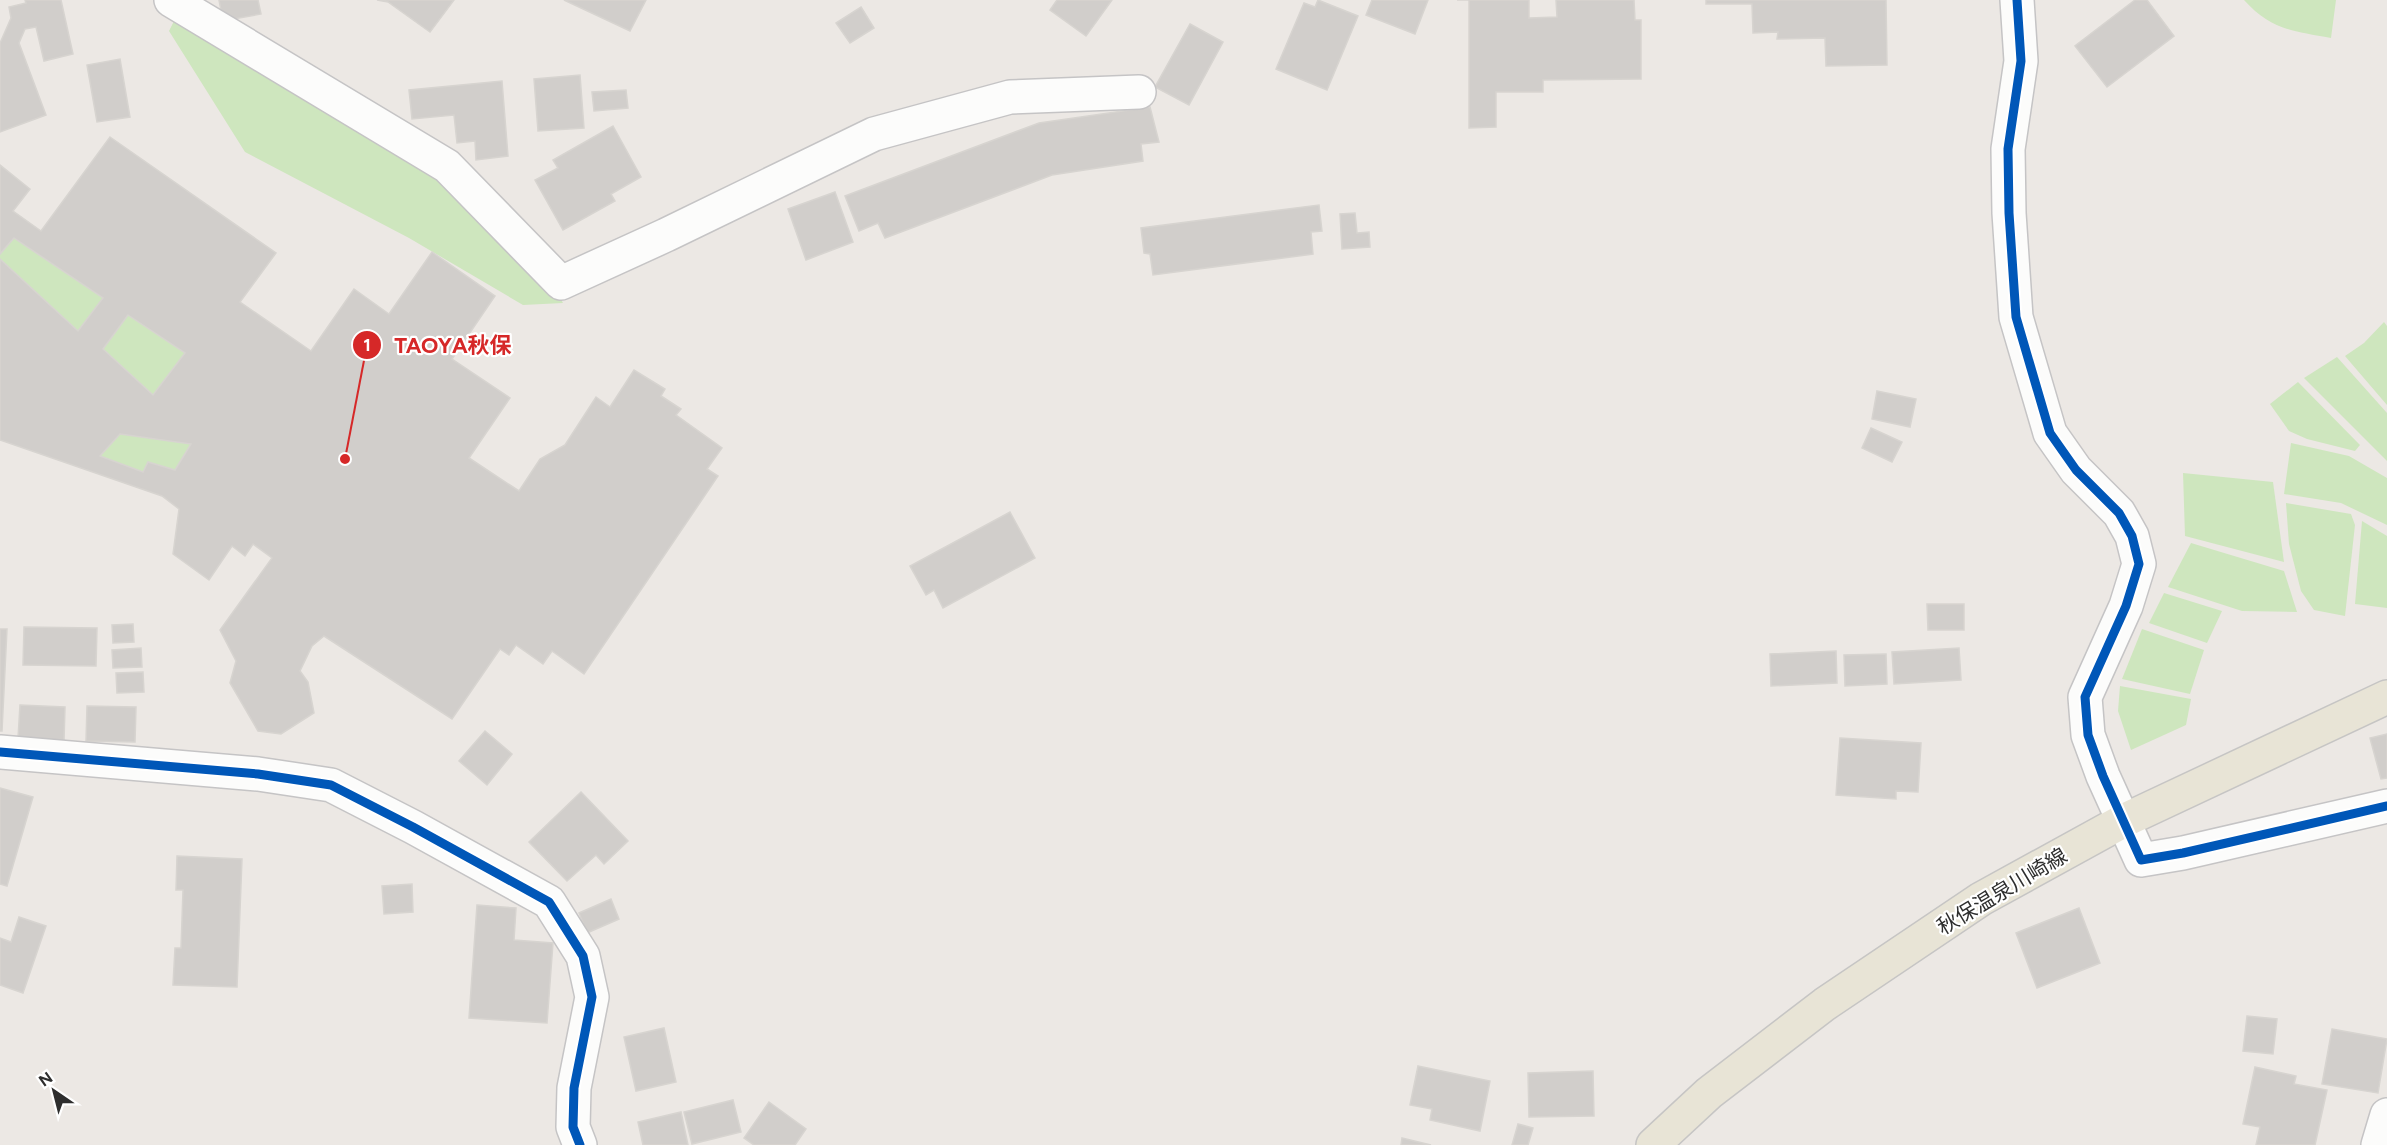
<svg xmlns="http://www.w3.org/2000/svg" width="2387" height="1145" viewBox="0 0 2387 1145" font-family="Figtree,'Noto Sans JP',sans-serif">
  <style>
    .green { fill: #cee6be }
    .building { fill: #d1cecb; stroke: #d7d4d0; stroke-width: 1.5; fill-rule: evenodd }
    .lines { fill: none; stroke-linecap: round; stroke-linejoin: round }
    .minor-casing { stroke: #c5c4c5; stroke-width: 36 }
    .major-casing { stroke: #c6c5c4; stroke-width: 36 }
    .minor { stroke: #fcfcfb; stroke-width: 33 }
    .major { stroke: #e8e4d6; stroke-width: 33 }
    .cycleway-casing { stroke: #fff; stroke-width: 13 }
    .cycleway { stroke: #0057b8; stroke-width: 9 }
    .labels { text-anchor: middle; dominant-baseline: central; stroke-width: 4.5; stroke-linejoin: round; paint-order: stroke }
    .street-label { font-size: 21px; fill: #2e2e2e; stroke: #fff }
    .leader { fill: none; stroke: #d62828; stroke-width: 2 }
    .callout-dot { fill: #d62828; stroke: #fff; stroke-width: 2 }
    .mark-label { font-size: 18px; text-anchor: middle; font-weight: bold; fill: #fff }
    .callout-label { font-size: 22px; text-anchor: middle; font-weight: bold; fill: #d62828; stroke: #fff; stroke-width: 4.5; stroke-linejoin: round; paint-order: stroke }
  </style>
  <rect width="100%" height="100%" fill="#ece8e4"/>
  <g class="green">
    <path d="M 2244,0 L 2336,0 L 2331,38 C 2293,31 2271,30 2244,0 Z"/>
    <path d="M 174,21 L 439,176 L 555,289 L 563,303 L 523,305 L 409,238 L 245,152 L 169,31 Z"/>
    <path d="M 14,238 L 103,298 L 78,331 L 0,259 L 0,254 Z"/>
    <path d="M 128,315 L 185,353 L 153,395 L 103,349 Z"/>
    <path d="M 2384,322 L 2387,326 L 2387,405 L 2345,356 L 2364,343 Z"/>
    <path d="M 2337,357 L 2387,413 L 2387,461 L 2304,378 Z"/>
    <path d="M 2298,382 L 2360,445 L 2355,451 L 2307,439 L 2289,431 L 2270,404 Z"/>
    <path d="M 120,434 L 191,444 L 175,470 L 148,462 L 143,472 L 100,456 Z"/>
    <path d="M 2291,443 L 2349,456 L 2387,478 L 2387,525 L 2341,503 L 2284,494 Z"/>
    <path d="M 2183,473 L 2273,482 L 2284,562 L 2185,536 Z"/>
    <path d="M 2286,503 L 2351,514 L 2355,525 L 2345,616 L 2314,610 L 2301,591 L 2289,544 Z"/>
    <path d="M 2362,521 L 2387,536 L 2387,608 L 2355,604 Z"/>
    <path d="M 2191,543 L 2284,571 L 2297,612 L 2242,611 L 2168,587 Z"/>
    <path d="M 2164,593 L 2222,611 L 2207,643 L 2149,623 Z"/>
    <path d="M 2142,629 L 2204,650 L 2190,694 L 2122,679 Z"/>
    <path d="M 2120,686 L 2191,699 L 2186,725 L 2131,750 L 2118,711 Z"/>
  </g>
  <g class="building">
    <path d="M 25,0 L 61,0 L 73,54 L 44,61 L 36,27 L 25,29 L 19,43 L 46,115 L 0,132 L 0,43 L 11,18 L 9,7 L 26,3 Z"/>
    <path d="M 219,0 L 258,0 L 261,14 L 223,21 Z"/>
    <path d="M 377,0 L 454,0 L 430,32 L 388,2 Z"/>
    <path d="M 564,0 L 646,0 L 630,31 Z"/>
    <path d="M 1057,0 L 1112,0 L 1086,36 L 1050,10 Z"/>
    <path d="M 1318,0 L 1358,16 L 1327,90 L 1276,69 L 1304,3 L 1315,7 Z"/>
    <path d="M 1372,0 L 1428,0 L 1415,34 L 1366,15 Z"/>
    <path d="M 1457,0 L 1529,0 L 1529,18 L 1557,17 L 1556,0 L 1634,0 L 1635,20 L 1641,20 L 1641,79 L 1543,80 L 1543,92 L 1496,92 L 1496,127 L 1469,128 L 1469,0 Z"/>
    <path d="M 1706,0 L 1886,0 L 1887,65 L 1826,66 L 1825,38 L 1777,39 L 1778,32 L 1753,33 L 1752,4 L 1706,4 Z"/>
    <path d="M 2135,0 L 2147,0 L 2174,36 L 2107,87 L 2075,46 Z"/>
    <path d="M 861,7 L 874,28 L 850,43 L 836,23 Z"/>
    <path d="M 1190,24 L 1223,42 L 1189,105 L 1155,87 Z"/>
    <path d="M 120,59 L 130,117 L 97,122 L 87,65 Z"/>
    <path d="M 580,75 L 584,128 L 538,131 L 534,79 Z"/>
    <path d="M 502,81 L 508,156 L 476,160 L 475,141 L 457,143 L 454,115 L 412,119 L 409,90 Z"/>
    <path d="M 626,90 L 628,108 L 594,111 L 592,92 Z"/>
    <path d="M 1150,107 L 1159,142 L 1141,144 L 1143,161 L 1052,175 L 885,238 L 878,223 L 859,231 L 845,196 L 1039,123 Z"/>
    <path d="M 613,126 L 641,177 L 611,194 L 615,201 L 563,230 L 535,180 L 558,168 L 553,160 Z"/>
    <path d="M 110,137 L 276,253 L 240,302 L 311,351 L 354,289 L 389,314 L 432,252 L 495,296 L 452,359 L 510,398 L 469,458 L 519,491 L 540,459 L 565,445 L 596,397 L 610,407 L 634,370 L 665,389 L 661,396 L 681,409 L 676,415 L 722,448 L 707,469 L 718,476 L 584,674 L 552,651 L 543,664 L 516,645 L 509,655 L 500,649 L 452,719 L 324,636 L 312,646 L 300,671 L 308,682 L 314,713 L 281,734 L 258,731 L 230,683 L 236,661 L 220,630 L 272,558 L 253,544 L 245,556 L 232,546 L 209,580 L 173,554 L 179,509 L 162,496 L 0,440 L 0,259 L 78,331 L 103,298 L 14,238 L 0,254 L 0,165 L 30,189 L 13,211 L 41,231 ZM 128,315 L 185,353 L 153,395 L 103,349 ZM 120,434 L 191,444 L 175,470 L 148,462 L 143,472 L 100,456 Z"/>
    <path d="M 835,192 L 853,242 L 806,260 L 788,209 Z"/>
    <path d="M 1319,205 L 1322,231 L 1311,232 L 1313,254 L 1153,275 L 1150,254 L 1144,253 L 1141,228 Z"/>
    <path d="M 1355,213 L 1357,233 L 1369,232 L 1370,247 L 1342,249 L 1340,214 Z"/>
    <path d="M 1877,391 L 1916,399 L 1910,427 L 1872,419 Z"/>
    <path d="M 1871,428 L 1902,442 L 1892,462 L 1862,448 Z"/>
    <path d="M 1010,512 L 1035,558 L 943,608 L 934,590 L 926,595 L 910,566 Z"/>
    <path d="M 1927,604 L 1964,604 L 1964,630 L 1928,630 Z"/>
    <path d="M 133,624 L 134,642 L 113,643 L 112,625 Z"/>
    <path d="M 24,627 L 97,628 L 96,666 L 23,665 Z"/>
    <path d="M 0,629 L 7,629 L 2,731 L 0,731 Z"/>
    <path d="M 141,648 L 142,667 L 113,668 L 112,650 Z"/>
    <path d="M 1959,648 L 1961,680 L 1894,684 L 1892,652 Z"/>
    <path d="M 1836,651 L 1837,683 L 1771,686 L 1770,654 Z"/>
    <path d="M 1886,654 L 1887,684 L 1845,686 L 1844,655 Z"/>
    <path d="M 143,672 L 144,692 L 117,693 L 116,673 Z"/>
    <path d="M 20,705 L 65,707 L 64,741 L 18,738 Z"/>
    <path d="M 87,706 L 136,707 L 135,742 L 86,741 Z"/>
    <path d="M 485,731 L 512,754 L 487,785 L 459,761 Z"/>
    <path d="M 2387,734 L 2387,778 L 2381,779 L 2370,738 Z"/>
    <path d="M 1840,738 L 1921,743 L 1918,792 L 1896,791 L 1896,799 L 1836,795 Z"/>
    <path d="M 0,788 L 33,797 L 7,886 L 0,884 Z"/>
    <path d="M 581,792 L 628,841 L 604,864 L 596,855 L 567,881 L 529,842 Z"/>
    <path d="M 177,856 L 242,859 L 237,987 L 173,985 L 175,948 L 181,948 L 183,890 L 176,890 Z"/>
    <path d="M 412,884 L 413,912 L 384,914 L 382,886 Z"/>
    <path d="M 611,899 L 619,919 L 587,933 L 579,913 Z"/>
    <path d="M 477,905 L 516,908 L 514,940 L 553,943 L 547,1023 L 469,1018 Z"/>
    <path d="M 2079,908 L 2100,963 L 2037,988 L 2016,933 Z"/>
    <path d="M 19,917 L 46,926 L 23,993 L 0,985 L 0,938 L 11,942 Z"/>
    <path d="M 2247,1016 L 2277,1019 L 2273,1054 L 2243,1051 Z"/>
    <path d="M 664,1028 L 676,1082 L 636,1091 L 624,1037 Z"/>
    <path d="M 2332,1029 L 2387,1039 L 2378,1093 L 2322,1084 Z"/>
    <path d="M 1418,1066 L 1490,1081 L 1480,1131 L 1430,1120 L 1432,1109 L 1410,1105 Z"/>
    <path d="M 2255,1067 L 2296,1076 L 2294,1084 L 2327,1090 L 2315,1145 L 2256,1145 L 2260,1127 L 2243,1124 Z"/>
    <path d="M 1593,1071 L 1594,1116 L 1529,1117 L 1528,1073 Z"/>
    <path d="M 733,1100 L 741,1132 L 692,1144 L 684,1112 Z"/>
    <path d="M 769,1102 L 806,1129 L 795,1145 L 754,1145 L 744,1138 Z"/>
    <path d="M 681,1112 L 688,1145 L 643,1145 L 638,1122 Z"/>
    <path d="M 1518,1124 L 1533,1128 L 1528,1145 L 1512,1145 Z"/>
    <path d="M 1402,1138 L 1431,1145 L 1401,1145 Z"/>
  </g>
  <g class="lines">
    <g class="minor-casing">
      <g id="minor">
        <path d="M 171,0 L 447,166 L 561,283 L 666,235 L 874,134 L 1010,97 L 1139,92"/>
        <path d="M 2017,0 L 2021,61 L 2008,149 L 2009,213 L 2016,317 L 2050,433 L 2076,470 L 2119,513 L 2132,536 L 2139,564 L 2126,606 L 2085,697 L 2088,735 L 2103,776 L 2141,860 L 2183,853 L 2387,806"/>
        <path d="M 0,752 L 258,774 L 331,785 L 413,827 L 549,902 L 583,956 L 592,997 L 574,1088 L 573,1127 L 580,1145"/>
        <path d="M 2378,1145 L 2387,1115"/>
      </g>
    </g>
    <g class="major-casing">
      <path id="major" d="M 1653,1145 L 1709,1093 L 1825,1004 L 1981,899 L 2123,821 L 2387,697"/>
    </g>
    <use href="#minor" class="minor"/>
    <use href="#major" class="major"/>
    <g class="cycleway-casing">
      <g id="cycleway">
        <path d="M 2017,0 L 2021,61 L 2008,149 L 2009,213 L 2016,317 L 2050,433 L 2076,470 L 2119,513 L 2132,536 L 2139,564 L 2126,606 L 2085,697 L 2088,735 L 2103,776 L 2141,860 L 2183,853 L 2387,806"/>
        <path d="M 0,752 L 258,774 L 331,785 L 413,827 L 549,902 L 583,956 L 592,997 L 574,1088 L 573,1127 L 580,1145"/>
      </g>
    </g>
    <use href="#cycleway" class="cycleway"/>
  </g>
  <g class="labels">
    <g class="street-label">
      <text transform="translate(2002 891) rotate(-31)">秋保温泉川崎線</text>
    </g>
  </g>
  <path class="leader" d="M345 459L367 345"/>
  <g class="callout-dot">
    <circle cx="345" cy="459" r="6"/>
    <circle cx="367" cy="345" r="15"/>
  </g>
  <g class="mark-label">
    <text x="367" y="351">1</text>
  </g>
  <g class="callout-label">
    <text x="453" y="353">TAOYA秋保</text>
  </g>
  <g transform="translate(54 1091) rotate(325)" stroke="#ffffff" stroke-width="4.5" paint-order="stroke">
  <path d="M0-4.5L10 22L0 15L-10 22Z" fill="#2e2e2e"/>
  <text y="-9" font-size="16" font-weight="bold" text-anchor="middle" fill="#2e2e2e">N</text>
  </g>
</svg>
